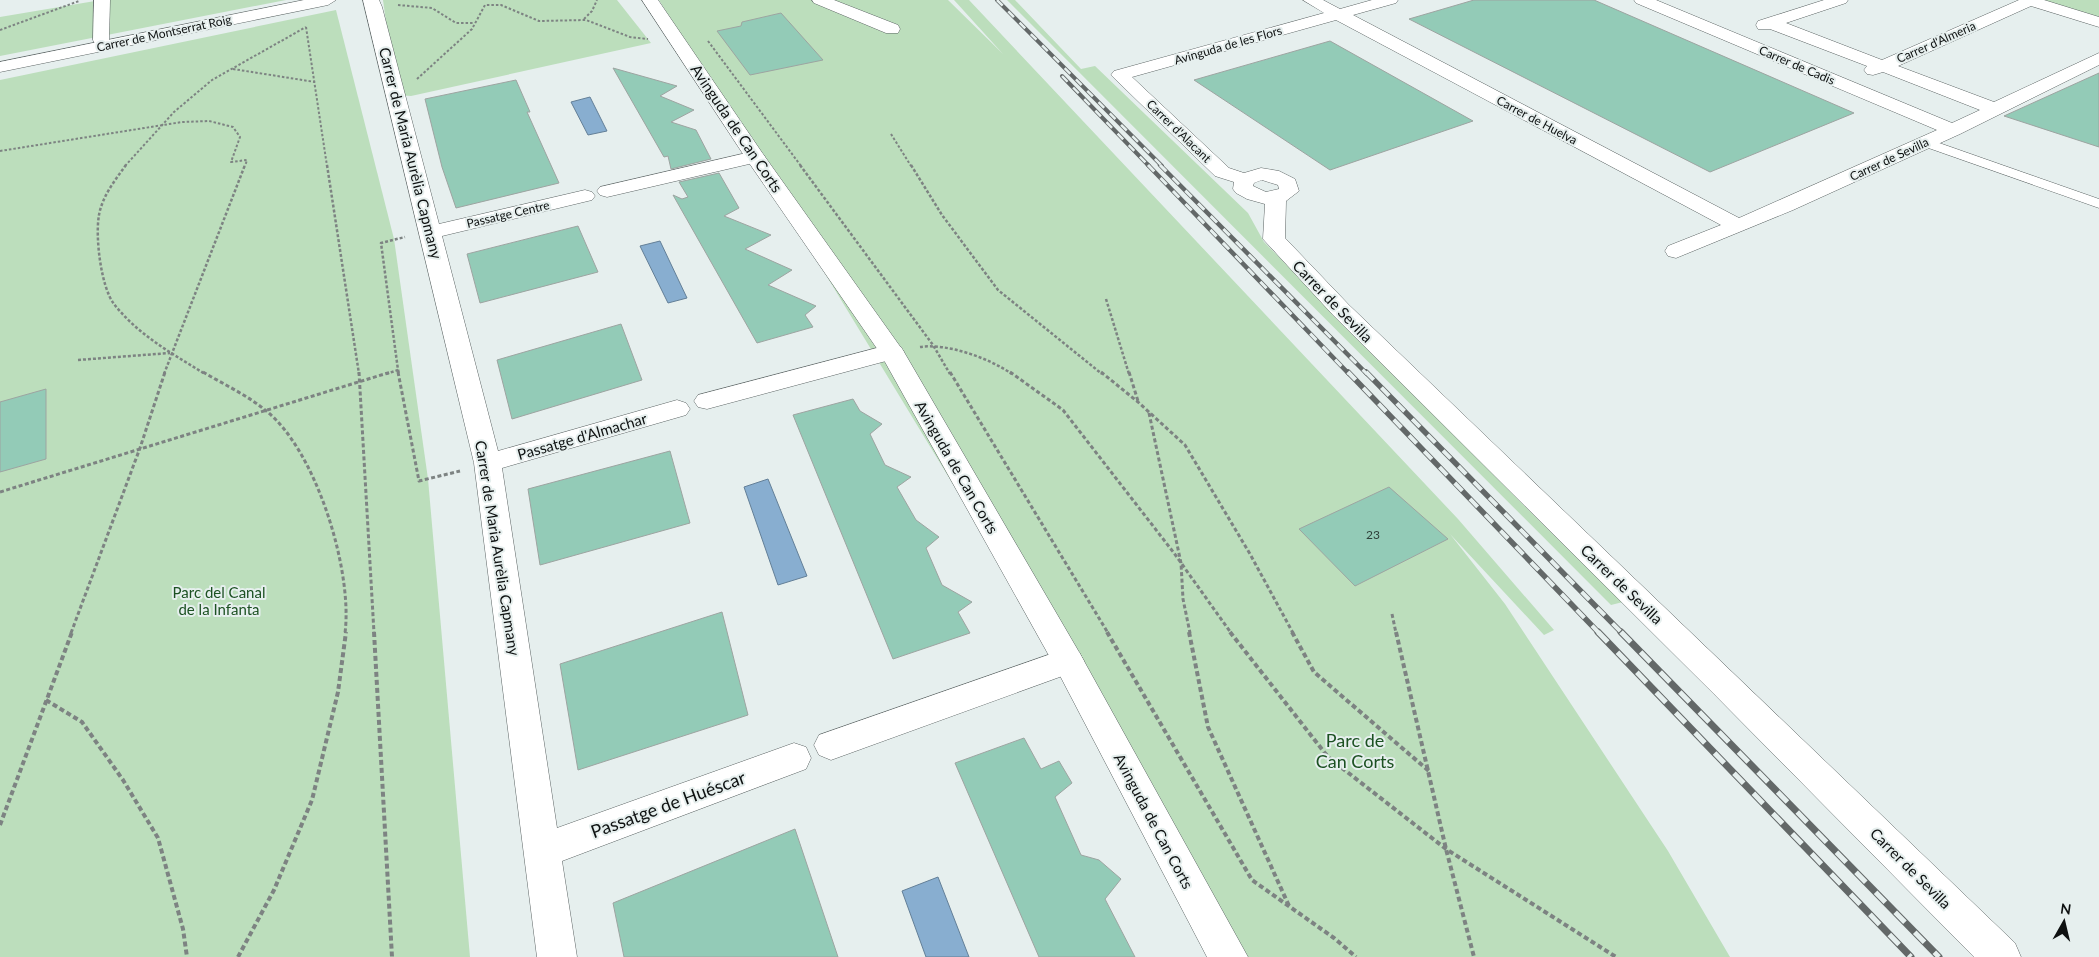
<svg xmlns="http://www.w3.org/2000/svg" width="2099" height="957" viewBox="0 0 2099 957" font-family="Lato,sans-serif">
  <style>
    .green { fill: #bcdebc }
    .water { fill: #88aed0; stroke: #637f97 }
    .building { fill: #93cbb7; stroke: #9da4a1 }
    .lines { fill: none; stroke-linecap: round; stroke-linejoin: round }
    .lane-casing { stroke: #5d6565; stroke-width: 1 }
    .street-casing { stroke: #5d6565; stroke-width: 1 }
    .secondary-casing { stroke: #5d6565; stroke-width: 1 }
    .path-far3 { stroke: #7d8382; stroke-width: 2; stroke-dasharray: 2.5 2; stroke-linecap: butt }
    .path-far2 { stroke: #7d8382; stroke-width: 2.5; stroke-dasharray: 3 2; stroke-linecap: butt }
    .path-far1 { stroke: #7d8382; stroke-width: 3; stroke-dasharray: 4 2.5; stroke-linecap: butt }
    .path { stroke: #7d8382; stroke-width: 4; stroke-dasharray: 5 3; stroke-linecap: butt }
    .lane { fill: #fff; fill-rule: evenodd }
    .street { fill: #fff; fill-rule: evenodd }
    .secondary { fill: #fff; fill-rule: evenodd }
    .rail-far3-casing { stroke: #636868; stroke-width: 4 }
    .rail-far2-casing { stroke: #636868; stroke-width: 4.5 }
    .rail-far1-casing { stroke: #636868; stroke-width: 5.5 }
    .rail-casing { stroke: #636868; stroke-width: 7 }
    .rail-far3 { stroke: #e6efee; stroke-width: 2.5; stroke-dasharray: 8; stroke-linecap: butt }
    .rail-far2 { stroke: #e6efee; stroke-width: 3; stroke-dasharray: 9; stroke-linecap: butt }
    .rail-far1 { stroke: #e6efee; stroke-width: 4; stroke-dasharray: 11; stroke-linecap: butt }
    .rail { stroke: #e6efee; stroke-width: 5; stroke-dasharray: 14; stroke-linecap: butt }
    .labels { text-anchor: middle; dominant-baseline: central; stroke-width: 4; stroke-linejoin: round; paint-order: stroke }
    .far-street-label { font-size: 12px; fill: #0e1111; stroke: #e6efee }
    .number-label { font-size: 12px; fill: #2f403a }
    .street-label { font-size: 15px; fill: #0e1111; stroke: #e6efee }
    .park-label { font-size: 15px; fill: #1c5122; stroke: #e6efee }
    .near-park-label { font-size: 18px; fill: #1c5122; stroke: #e6efee }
    .near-street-label { font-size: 18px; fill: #0e1111; stroke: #e6efee }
  </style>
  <rect width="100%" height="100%" fill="#e6efee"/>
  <g class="green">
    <path d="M 101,0 L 286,0 L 0,56 L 0,17 Z"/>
    <path d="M 383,0 L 617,0 L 651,43 L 411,96 L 396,95 Z"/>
    <path d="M 659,0 L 948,0 L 1003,54 L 954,0 L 969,0 L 1458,519 L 1554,630 L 1544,635 L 1450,534 L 1505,604 L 1668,851 L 1730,957 L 1240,957 Z"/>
    <path d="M 1007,0 L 1015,0 L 1081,69 L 1095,66 L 1248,213 L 1264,242 L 1627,601 L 1611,605 Z"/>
    <path d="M 2040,0 L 2099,0 L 2099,18 Z"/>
    <path d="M 336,10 L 394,239 L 428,479 L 470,957 L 0,957 L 0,80 Z"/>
  </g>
  <g class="water">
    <path d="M 590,97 L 607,131 L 588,135 L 571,102 Z"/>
    <path d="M 660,241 L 687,298 L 668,303 L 640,246 Z"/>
    <path d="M 768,479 L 807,576 L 778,585 L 744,487 Z"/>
    <path d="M 938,877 L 969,957 L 926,957 L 902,891 Z"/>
  </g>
  <g class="building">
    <path d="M 1474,0 L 1594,0 L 1854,113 L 1710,172 L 1409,19 Z"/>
    <path d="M 781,13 L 823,60 L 750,75 L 717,31 L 741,26 L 742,22 Z"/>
    <path d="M 1330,41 L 1473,121 L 1330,170 L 1194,80 Z"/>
    <path d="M 613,68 L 677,86 L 660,96 L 694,110 L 671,122 L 696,130 L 711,159 L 671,169 L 668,156 L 664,157 Z"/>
    <path d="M 2099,73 L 2099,147 L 2004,116 Z"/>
    <path d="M 516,80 L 530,112 L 527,112 L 559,183 L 456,208 L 442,167 L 425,99 Z"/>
    <path d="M 719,173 L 739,208 L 724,216 L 771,235 L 745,249 L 792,270 L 768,285 L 816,306 L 805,315 L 813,327 L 757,343 L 673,195 L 682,199 L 688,197 L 679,182 Z"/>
    <path d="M 578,226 L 598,272 L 480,303 L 467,254 Z"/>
    <path d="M 621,324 L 642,380 L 512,419 L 497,360 Z"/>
    <path d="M 46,389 L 46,459 L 0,472 L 0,402 Z"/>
    <path d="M 853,399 L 860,411 L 882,424 L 870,434 L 885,465 L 911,477 L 897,487 L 916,520 L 939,537 L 926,548 L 942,585 L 972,602 L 958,612 L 970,633 L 893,659 L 793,415 Z"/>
    <path d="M 670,451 L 690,523 L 540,565 L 528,489 Z"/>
    <path d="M 1389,487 L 1448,539 L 1355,586 L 1299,529 Z"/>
    <path d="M 722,612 L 748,715 L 578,770 L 560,664 Z"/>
    <path d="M 1024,738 L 1041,769 L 1059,761 L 1072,783 L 1055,797 L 1081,855 L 1099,860 L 1121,879 L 1105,899 L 1135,957 L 1039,957 L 955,763 Z"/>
    <path d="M 795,829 L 838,957 L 624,957 L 613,903 Z"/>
  </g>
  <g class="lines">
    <g class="lane-casing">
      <path id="lane" d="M 1925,138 L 2099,199 L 2099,208 L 1920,145 L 1918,142 Z"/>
    </g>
    <g class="street-casing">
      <g id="street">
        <path d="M 94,0 L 110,0 L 109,40 L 107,44 L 95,44 L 93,40 Z"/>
        <path d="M 363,0 L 379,0 L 382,7 L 439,224 L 585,190 L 592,192 L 595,196 L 592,200 L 442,236 L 498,451 L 677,400 L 686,403 L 690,409 L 686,415 L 502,468 L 557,828 L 794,743 L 806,747 L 811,758 L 806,769 L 562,861 L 577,957 L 537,957 L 474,463 Z"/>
        <path d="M 812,0 L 834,0 L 898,25 L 900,29 L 898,33 L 886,33 L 814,3 Z"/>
        <path d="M 1303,0 L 1323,0 L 1340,9 L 1372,0 L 1398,0 L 1396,3 L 1353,15 L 1739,218 L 1937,130 L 1636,3 L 1634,0 L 1656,0 L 1952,123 L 1980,110 L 1883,72 L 1873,75 L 1867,74 L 1864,70 L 1867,66 L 1770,29 L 1758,29 L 1756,25 L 1758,21 L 1824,0 L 1848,0 L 1846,3 L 1786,23 L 1882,60 L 2019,0 L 2044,0 L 2099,17 L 2099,27 L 2031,6 L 1898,66 L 1994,102 L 2099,53 L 2099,65 L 1960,134 L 1793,210 L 1676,258 L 1668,256 L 1665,251 L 1668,246 L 1721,225 L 1336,20 L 1132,77 L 1229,168 L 1244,173 L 1261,168 L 1279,171 L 1295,179 L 1299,191 L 1286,201 L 1285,238 L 1349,305 L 2015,943 L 2021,957 L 1974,957 L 1714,694 L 1333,315 L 1263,239 L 1265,204 L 1247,199 L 1236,193 L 1233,189 L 1234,182 L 1215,176 L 1111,75 L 1114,71 L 1324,13 ZM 1262,180 L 1278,185 L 1279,189 L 1266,192 L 1253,186 L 1254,183 Z"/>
        <path d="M 755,151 L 762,153 L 765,157 L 762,161 L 607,197 L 600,195 L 597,191 L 600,187 Z"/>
        <path d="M 892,344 L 901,347 L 904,352 L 901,357 L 707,409 L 698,407 L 694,401 L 698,395 Z"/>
        <path d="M 1068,648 L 1079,652 L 1084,661 L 1079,670 L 831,760 L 819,755 L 814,745 L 819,735 Z"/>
      </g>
    </g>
    <g class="secondary-casing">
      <g id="secondary">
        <path d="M 304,0 L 336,0 L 328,5 L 0,72 L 0,62 Z"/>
        <path d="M 642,0 L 658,0 L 763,154 L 904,352 L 1079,652 L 1248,957 L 1207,957 L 1057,670 L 880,353 L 745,157 Z"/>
      </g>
    </g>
    <g class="path-far3">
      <path d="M 398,5 L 432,8 L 456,23 L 473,23"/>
      <path d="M 584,19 L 592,11 L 597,0"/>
      <path d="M 306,27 L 327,166"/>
      <path d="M 0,30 L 79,1"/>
      <path d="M 708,41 L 801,166"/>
      <path d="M 233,69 L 315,82"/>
      <path d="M 417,79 L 472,29 L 485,5 L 501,5 L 539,21 L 586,20 L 630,37 L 648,39"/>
      <path d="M 891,134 L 911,166"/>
      <path d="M 0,151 L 182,122 L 209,121 L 233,127 L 240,137 L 231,162 L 247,160 L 245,166"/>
      <path d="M 125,166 L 174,112 L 212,80 L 306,27"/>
    </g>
    <g class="path-far2">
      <path d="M 126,165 C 115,180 102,197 99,215 C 95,237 101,287 114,304 C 138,335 173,354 205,374"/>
      <path d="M 327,165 L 359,374"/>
      <path d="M 800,165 L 933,345 L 950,374"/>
      <path d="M 911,165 L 942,215 L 998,290 L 1102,374"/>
      <path d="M 1106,299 L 1129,374"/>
      <path d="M 920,347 C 947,343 989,358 1012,374"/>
      <path d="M 78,360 L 170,353"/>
      <path d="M 398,370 L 399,374"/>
      <path d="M 164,374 L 245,165"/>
      <path d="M 386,374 L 398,370 L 381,243 L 405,237"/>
    </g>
    <g class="path-far1">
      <path d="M 203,372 C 223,384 247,395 265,410 C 316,449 353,571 345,633"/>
      <path d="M 359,372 L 374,633"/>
      <path d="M 398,372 L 419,481 L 460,471"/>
      <path d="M 950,372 L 1108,633"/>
      <path d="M 1010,372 L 1063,410 L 1174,553 L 1231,633"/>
      <path d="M 1101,372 L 1138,402 L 1185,445 L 1250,554 L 1293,633"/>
      <path d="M 1129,372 L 1138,401"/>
      <path d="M 1149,413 L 1181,563 L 1183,599 L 1190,633"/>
      <path d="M 0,492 L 391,372"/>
      <path d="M 1392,614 L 1396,633"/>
      <path d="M 71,633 L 140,448 L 165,372"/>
    </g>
    <g class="path">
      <path d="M 374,632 L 392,957"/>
      <path d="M 1107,632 L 1252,880 L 1334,938 L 1356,957"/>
      <path d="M 1189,632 L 1208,727 L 1289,906"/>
      <path d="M 1230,632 L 1328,757 L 1446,849 L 1616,957"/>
      <path d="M 1292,632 L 1314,672 L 1430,772"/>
      <path d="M 1396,632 L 1446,849 L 1474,957"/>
      <path d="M 46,700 L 82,722 L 123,780 L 158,838 L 183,929 L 187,957"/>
      <path d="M 0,825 L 72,632"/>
      <path d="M 238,957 L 274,890 L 312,800 L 338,692 L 346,632"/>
    </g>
    <use href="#lane" class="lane"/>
    <use href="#street" class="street"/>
    <use href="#secondary" class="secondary"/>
    <g class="rail-far3-casing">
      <g id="rail-far3">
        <path d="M 997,0 L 1162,166"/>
        <path d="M 1062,76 L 1149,166"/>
      </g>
    </g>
    <g class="rail-far2-casing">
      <g id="rail-far2">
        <path d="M 1148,165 L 1349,374"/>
        <path d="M 1160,165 L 1367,374"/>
      </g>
    </g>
    <g class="rail-far1-casing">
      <g id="rail-far1">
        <path d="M 1348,372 L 1599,633"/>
        <path d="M 1366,372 L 1622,633"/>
      </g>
    </g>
    <g class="rail-casing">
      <g id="rail">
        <path d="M 1598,632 L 1911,957"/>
        <path d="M 1621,632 L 1939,957"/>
      </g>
    </g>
    <use href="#rail-far3" class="rail-far3"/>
    <use href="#rail-far2" class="rail-far2"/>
    <use href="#rail-far1" class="rail-far1"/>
    <use href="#rail" class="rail"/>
  </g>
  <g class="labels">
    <g class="far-street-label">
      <text transform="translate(164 33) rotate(-12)">Carrer de Montserrat Roig</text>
      <text transform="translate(1936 42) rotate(-24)">Carrer d'Almeria</text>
      <text transform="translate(1228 45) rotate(-16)">Avinguda de les Flors</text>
      <text transform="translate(1797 65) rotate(23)">Carrer de Cadis</text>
      <text transform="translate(1537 120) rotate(28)">Carrer de Huelva</text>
      <text transform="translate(1179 131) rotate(44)">Carrer d'Alacant</text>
      <text transform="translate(1889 159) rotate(-25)">Carrer de Sevilla</text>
      <text transform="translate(508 214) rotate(-13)">Passatge Centre</text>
    </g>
    <g class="number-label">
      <text x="1373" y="534">23</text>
    </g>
    <g class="street-label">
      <text transform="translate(737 128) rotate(56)">Avinguda de Can Corts</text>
      <text transform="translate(411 153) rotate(76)">Carrer de Maria Aurèlia Capmany</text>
      <text transform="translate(1333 301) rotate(46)">Carrer de Sevilla</text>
      <text transform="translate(582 436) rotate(-16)">Passatge d'Almachar</text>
      <text transform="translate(957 467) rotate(60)">Avinguda de Can Corts</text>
      <text transform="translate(498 548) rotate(81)">Carrer de Maria Aurèlia Capmany</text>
      <text transform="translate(1622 584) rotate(44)">Carrer de Sevilla</text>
      <text transform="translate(1154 821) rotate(62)">Avinguda de Can Corts</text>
      <text transform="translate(1911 868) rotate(45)">Carrer de Sevilla</text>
    </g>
    <g class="park-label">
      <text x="219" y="592">Parc del Canal<tspan x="219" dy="17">de la Infanta</tspan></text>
    </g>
    <g class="near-park-label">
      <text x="1355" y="740">Parc de<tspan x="1355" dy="21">Can Corts</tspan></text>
    </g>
    <g class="near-street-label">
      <text transform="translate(668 804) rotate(-20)">Passatge de Huéscar</text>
    </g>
  </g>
  <g transform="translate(2064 922) rotate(8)" stroke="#e6efee" stroke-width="4" paint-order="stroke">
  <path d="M0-4L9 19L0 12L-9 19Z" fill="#0e1111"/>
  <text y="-8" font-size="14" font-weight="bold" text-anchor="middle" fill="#0e1111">N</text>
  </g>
</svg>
